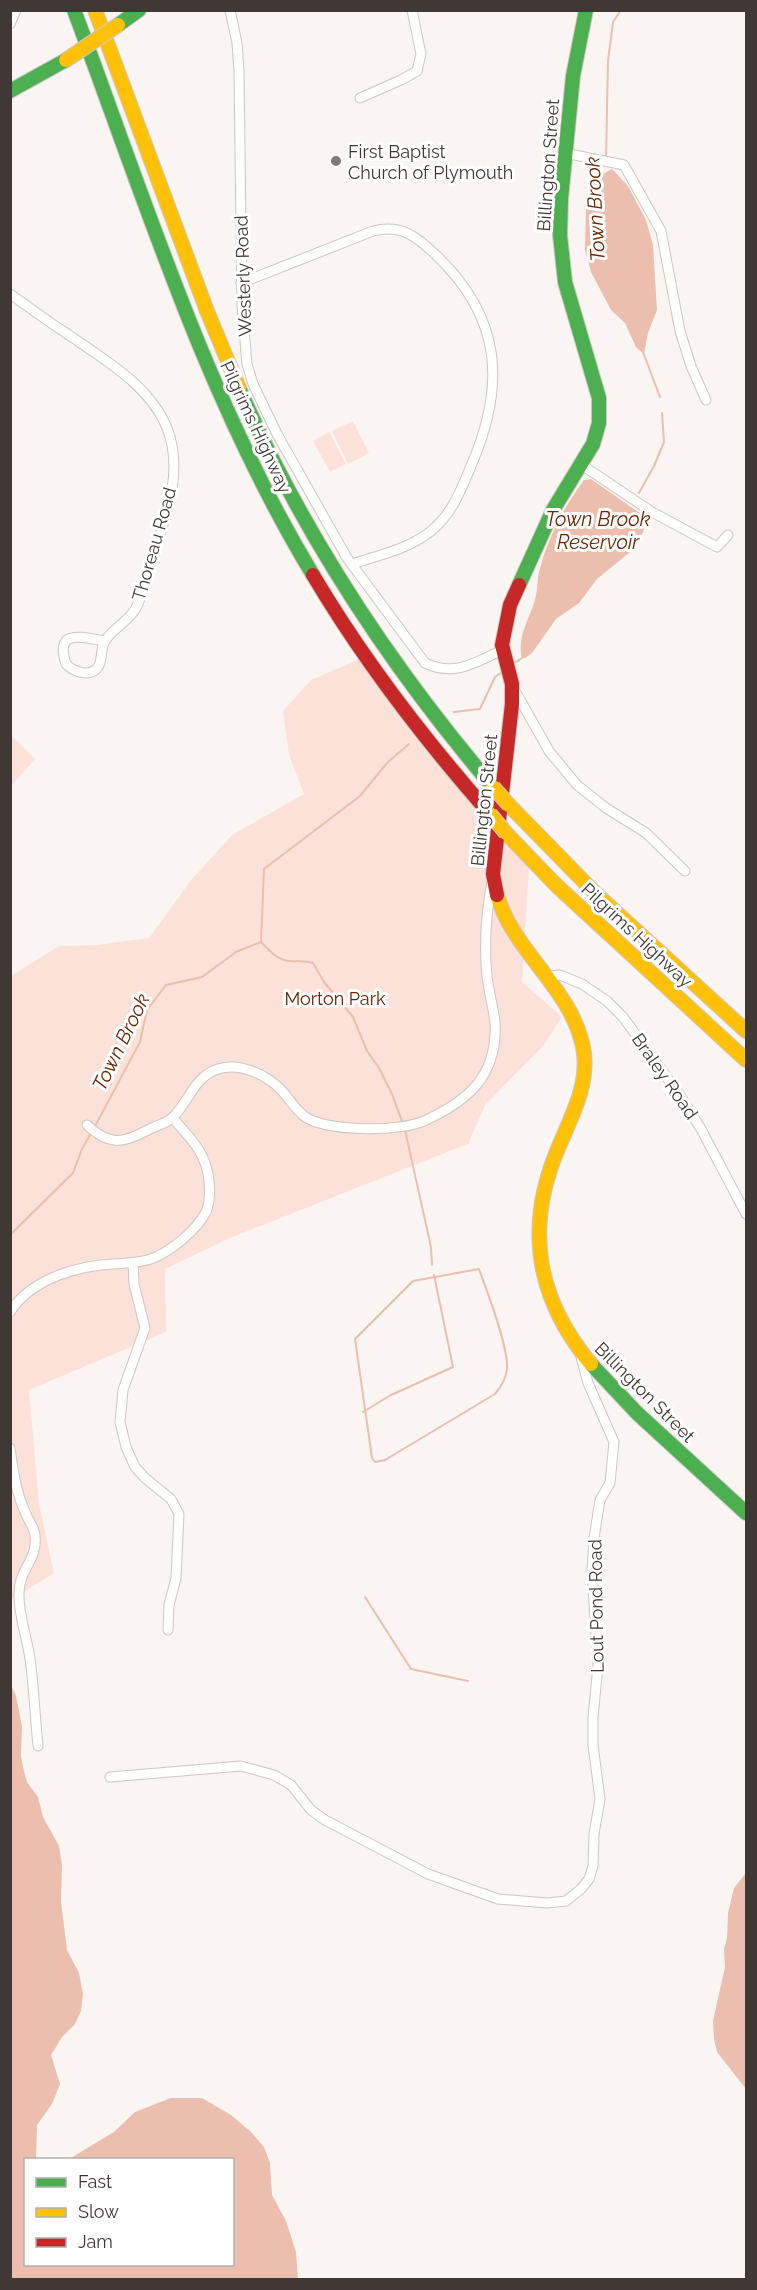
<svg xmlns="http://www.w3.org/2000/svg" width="757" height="2290" viewBox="0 0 757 2290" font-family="Raleway,sans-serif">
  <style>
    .green { fill: #fbe1d8 }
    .water { fill: #ebbead }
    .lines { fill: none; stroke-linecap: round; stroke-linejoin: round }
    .stream { stroke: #ebbead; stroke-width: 2 }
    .street-casing { stroke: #cdc7c4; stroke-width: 11 }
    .fast-casing { stroke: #cdc7c4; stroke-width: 16 }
    .slow-casing { stroke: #cdc7c4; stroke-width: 16 }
    .jam-casing { stroke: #cdc7c4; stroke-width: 16 }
    .street { stroke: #fefefd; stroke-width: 9 }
    .fast { stroke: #4caf50; stroke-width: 14 }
    .slow { stroke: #ffc107; stroke-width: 14 }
    .jam { stroke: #c62828; stroke-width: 14 }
    .slow-bridge-casing { stroke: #cdc7c4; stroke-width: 16; stroke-linecap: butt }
    .slow-bridge { stroke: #ffc107; stroke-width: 14 }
    .poi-dot { fill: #817a78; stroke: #fff; stroke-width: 2 }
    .labels { text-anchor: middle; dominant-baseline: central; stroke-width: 6; stroke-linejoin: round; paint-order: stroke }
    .poi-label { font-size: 18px; fill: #403835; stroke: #fff; text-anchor: start }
    .street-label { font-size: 18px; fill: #403835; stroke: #fff }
    .park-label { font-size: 18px; fill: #6c2300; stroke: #fff }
    .water-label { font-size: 20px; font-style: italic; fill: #6e2500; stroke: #fff }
  </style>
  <rect width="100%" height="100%" fill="#faf5f3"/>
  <g class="green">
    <path d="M 353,421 L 369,453 L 348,464 L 332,431 Z"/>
    <path d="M 329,432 L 346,464 L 330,472 L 313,441 Z"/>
    <path d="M 362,658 L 530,850 L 522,982 L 562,1017 L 543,1046 L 486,1104 L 469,1141 L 470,1143 L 230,1238 L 165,1269 L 166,1332 L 29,1390 L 39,1504 L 54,1573 L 11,1600 L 11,976 L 59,946 L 97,945 L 149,938 L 192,879 L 232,835 L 304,794 L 289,755 L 283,711 L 311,680 Z"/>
    <path d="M 11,735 L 35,759 L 11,786 Z"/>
  </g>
  <g class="water">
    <path d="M 612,169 L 628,186 L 646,220 L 653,245 L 657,310 L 648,333 L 644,354 L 636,347 L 625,323 L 611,310 L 591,272 L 585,249 L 586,206 L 590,185 L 594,179 Z"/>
    <path d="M 591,479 L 641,514 L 644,530 L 635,548 L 597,579 L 579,603 L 556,619 L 532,653 L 525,658 L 522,658 C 516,634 532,617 536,595 C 538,587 537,579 539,572 C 547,540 564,506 584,480 Z"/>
    <path d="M 10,1683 L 16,1696 L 22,1727 L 21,1756 L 24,1771 L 27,1782 L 38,1797 L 43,1817 L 59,1846 L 62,1865 L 61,1902 L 67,1950 L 79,1973 L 83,1994 L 81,2011 L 75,2024 L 62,2037 L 51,2055 L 60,2084 L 52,2104 L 37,2125 L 36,2159 L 26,2160 L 26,2264 L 232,2264 L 232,2160 L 71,2159 L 74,2156 L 114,2132 L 135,2112 L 171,2098 L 202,2098 L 231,2115 L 250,2131 L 264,2147 L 270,2163 L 272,2195 L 286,2221 L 296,2252 L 298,2279 L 11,2279 Z"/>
    <path d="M 746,1873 L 746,2089 L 717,2052 L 714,2039 L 713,2021 L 725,1967 L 724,1949 L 727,1938 L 728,1913 L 734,1888 Z"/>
  </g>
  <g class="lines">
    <g class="stream">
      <path d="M 606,158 L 608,61 L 613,22 L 621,10"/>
      <path d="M 643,352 L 660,397"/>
      <path d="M 639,493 L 654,466 L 664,442 L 662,413"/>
      <path d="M 513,664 L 522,658"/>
      <path d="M 454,712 L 480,709 L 495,677 L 504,671"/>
      <path d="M 261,942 C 269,950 277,960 289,961 C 298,962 304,960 313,963 L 324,982 L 353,1017 L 367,1051 L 379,1068 L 392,1094 L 403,1124"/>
      <path d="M 94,1128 L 140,1042 L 147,1010 L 166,985 L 202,977 L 236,952 L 261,942 L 264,869 L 360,796 L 387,763 L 409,744"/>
      <path d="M 405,1130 L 431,1247 L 432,1265"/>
      <path d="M 10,1235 L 73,1173 L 82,1149 L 91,1133"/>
      <path d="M 479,1269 C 487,1291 509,1348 507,1369 C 506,1378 501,1387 495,1394 L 385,1460 L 375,1462 L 372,1458 L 355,1339 L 413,1281 Z"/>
      <path d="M 363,1412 L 391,1395 L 453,1367 L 434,1275"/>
      <path d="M 365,1597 L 411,1669 L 468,1681"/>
    </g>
    <g class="street-casing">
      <g id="street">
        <path d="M 230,10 L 237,43 L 239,71 L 242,306 L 247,364 L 253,384 L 277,434 L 347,558 L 425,663 C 454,677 475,663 502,650"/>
        <path d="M 10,24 L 16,10"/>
        <path d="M 360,98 L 401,80 L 417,71 L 421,54 L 412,10"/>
        <path d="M 565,153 L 624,165 L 661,231 L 680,331 L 691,366 L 706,400"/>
        <path d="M 241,283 L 373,231 C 401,224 416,236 436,255 C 502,318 506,385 471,466 C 461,490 452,514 431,531 C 409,549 379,555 352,564"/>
        <path d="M 10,294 C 29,307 47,321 66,333 C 103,359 150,385 167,428 C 185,473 164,522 150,565 C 146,579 143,595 136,608 C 128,622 111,630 105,641 C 101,647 102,656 100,663 C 94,679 75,673 66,664 C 54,627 84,638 105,641"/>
        <path d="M 582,465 L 652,512 L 717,547 L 728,535"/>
        <path d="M 514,689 L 549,751 L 577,785 L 606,808 L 646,833 L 685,871"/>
        <path d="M 549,976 L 560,975 L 582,984 L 607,1001 L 623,1017 L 679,1094 L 701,1129 L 746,1214"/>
        <path d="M 87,1125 C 112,1148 124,1142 152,1128 C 158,1125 167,1123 172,1118 C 189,1103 193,1077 218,1069 C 240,1062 268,1075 283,1092 C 290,1100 296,1110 304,1116 C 325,1132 400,1132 424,1121 C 468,1101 498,1076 495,1022 C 493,1007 489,992 487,977 C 484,946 486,913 492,882"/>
        <path d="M 133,1263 L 134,1284 L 145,1328 L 123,1390 L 120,1422 L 126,1447 L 135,1467 L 145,1478 L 171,1499 L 179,1514 L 176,1578 L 169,1605 L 168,1630"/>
        <path d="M 10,1312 C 29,1282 68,1269 101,1265 C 118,1263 135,1264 151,1259 C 170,1252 197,1230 206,1212 C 212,1197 210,1173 203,1158 C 197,1143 183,1131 173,1118"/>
        <path d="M 10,1448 C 13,1470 16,1493 26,1514 C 29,1522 34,1527 35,1535 C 38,1562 18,1568 19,1596 C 19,1617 27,1637 30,1659 C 34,1687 35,1717 38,1746"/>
        <path d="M 110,1777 L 241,1766 L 274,1775 L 291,1785 L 311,1810 L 325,1820 L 428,1874 L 498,1899 L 547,1903 L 566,1901 L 581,1889 L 589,1879 L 593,1866 L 594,1834 L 600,1799 L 593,1745 L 593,1717 L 598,1666 L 592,1571 L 594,1538 L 600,1500 L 610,1483 L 614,1442 L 588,1383 L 580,1353"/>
      </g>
    </g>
    <g class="fast-casing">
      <g id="fast">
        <path d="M 74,10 C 146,202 206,398 313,575"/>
        <path d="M 118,25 L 139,10"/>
        <path d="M 10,91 L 66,60"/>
        <path d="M 239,388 C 303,534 390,666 493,787"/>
        <path d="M 519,585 L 553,510 L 593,444 L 599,423 L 599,398 L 565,282 L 560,235 L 561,199 L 573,76 L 586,10"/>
        <path d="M 591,1364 L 637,1413 L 746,1513"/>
      </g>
    </g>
    <g class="slow-casing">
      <g id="slow">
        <path d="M 95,10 L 207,311 L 239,388"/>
        <path d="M 509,805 L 595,893 L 746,1031"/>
        <path d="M 506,833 L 556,885 L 746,1060"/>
        <path d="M 497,895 C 514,954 575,990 584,1053 C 588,1086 572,1115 560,1144 C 524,1225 535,1297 591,1364"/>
      </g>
    </g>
    <g class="jam-casing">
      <g id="jam">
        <path d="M 313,575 C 364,661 424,739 490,814"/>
        <path d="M 497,895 L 493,874 L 512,704 L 512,684 L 502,645 L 510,605 L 519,585"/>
      </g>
    </g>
    <use href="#street" class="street"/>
    <use href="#fast" class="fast"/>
    <use href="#slow" class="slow"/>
    <use href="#jam" class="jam"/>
    <g class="slow-bridge-casing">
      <g id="slow-bridge">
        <path d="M 66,60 L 118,25"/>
        <path d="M 493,787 L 509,805"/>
        <path d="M 490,814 L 506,833"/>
      </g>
    </g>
    <use href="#slow-bridge" class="slow-bridge"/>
  </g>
  <circle class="poi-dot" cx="336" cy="161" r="6"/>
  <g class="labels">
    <g class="poi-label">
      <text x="348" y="151">First Baptist<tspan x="348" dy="21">Church of Plymouth</tspan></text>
    </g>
    <g class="street-label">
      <text transform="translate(548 165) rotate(-86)">Billington Street</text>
      <text transform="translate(243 276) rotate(-92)">Westerly Road</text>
      <text transform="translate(256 427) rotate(65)">Pilgrims Highway</text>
      <text transform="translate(154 544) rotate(-74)">Thoreau Road</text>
      <text transform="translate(484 800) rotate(-84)">Billington Street</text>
      <text transform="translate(637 935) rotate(43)">Pilgrims Highway</text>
      <text transform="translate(665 1076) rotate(55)">Braley Road</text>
      <text transform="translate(645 1392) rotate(45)">Billington Street</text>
      <text transform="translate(596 1606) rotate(-91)">Lout Pond Road</text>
    </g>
    <g class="park-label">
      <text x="335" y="998">Morton Park</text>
    </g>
    <g class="water-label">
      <text transform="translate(595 209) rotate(-93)">Town Brook</text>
      <text x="598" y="519">Town Brook<tspan x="598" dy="23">Reservoir</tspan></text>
      <text transform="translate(121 1042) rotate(-64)">Town Brook</text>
    </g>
  </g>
  <rect width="757" height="2290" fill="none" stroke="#403835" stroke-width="24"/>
  <rect x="24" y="2158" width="210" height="108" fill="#ffffff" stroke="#b3afae" stroke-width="1.5"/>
  <rect x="36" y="2178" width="30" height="9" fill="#4caf50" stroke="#b3afae" stroke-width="1.5"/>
  <text x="78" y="2188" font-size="18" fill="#403835">Fast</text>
  <rect x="36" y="2208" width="30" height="9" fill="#ffc107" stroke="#b3afae" stroke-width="1.5"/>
  <text x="78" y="2218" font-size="18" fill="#403835">Slow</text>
  <rect x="36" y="2238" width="30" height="9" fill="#c62828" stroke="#b3afae" stroke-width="1.5"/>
  <text x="78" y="2248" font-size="18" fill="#403835">Jam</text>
</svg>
